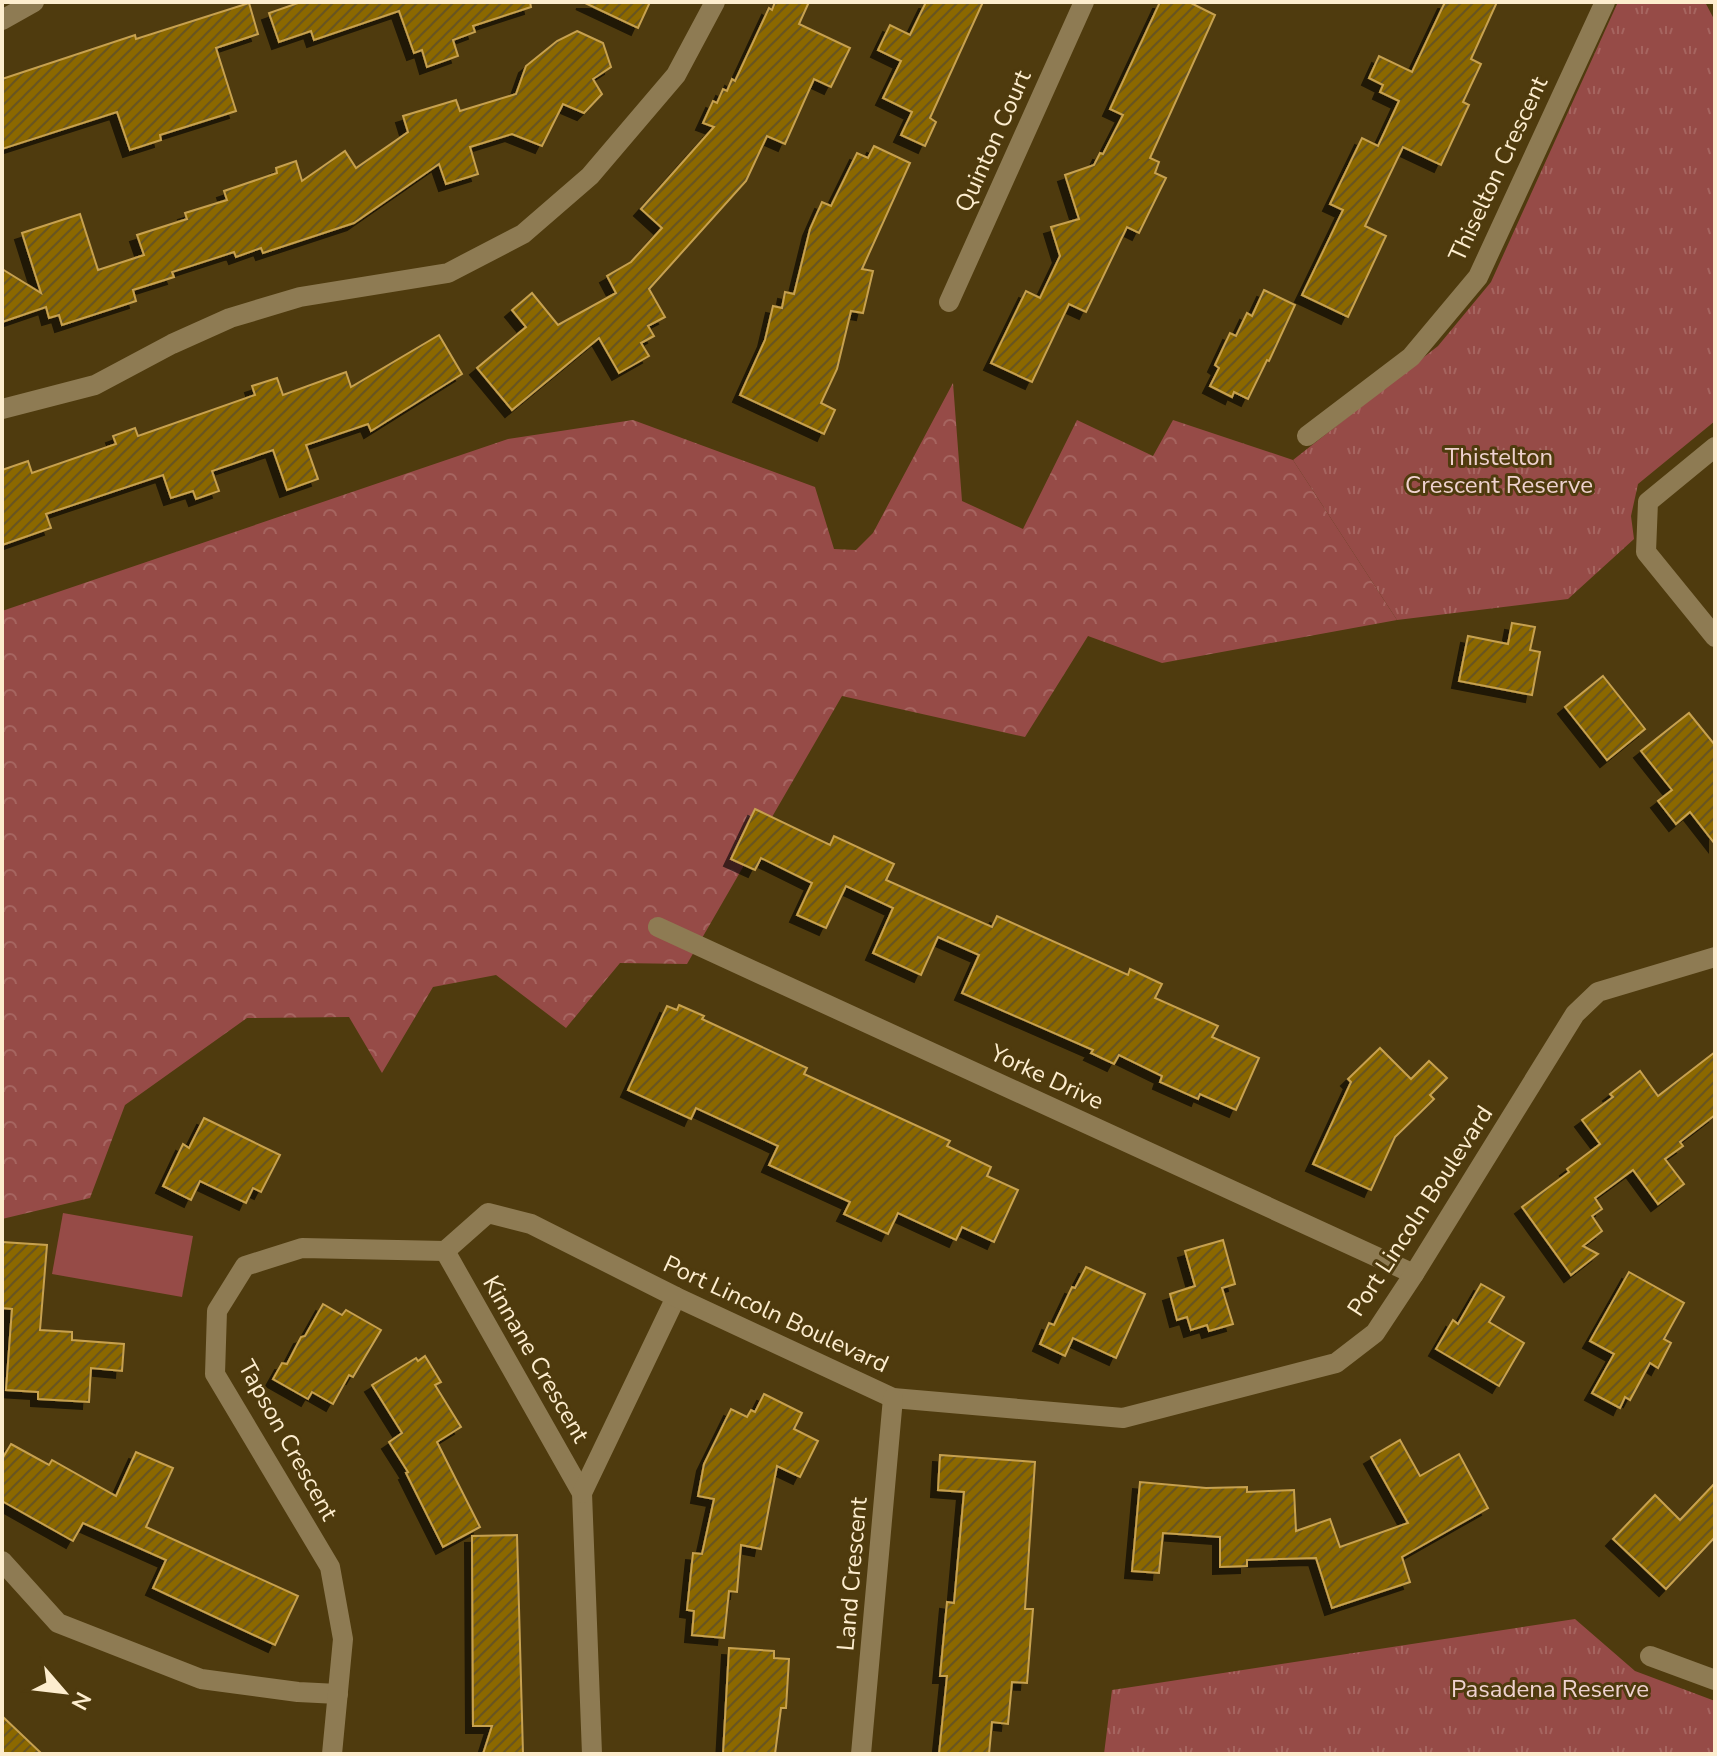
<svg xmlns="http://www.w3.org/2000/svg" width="1717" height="1756" viewBox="0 0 1717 1756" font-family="'Nunito Sans',sans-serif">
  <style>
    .grass { fill: #964b47 }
    .forest { fill: url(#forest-crowns) }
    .park { fill: url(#park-tufts) }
    .building { fill: url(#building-hatch); stroke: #c7a14f; stroke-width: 2; filter: url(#shadow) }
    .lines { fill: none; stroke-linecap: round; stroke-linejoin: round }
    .minor { stroke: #8e7b53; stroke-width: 20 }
    .labels { text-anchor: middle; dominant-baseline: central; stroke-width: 6; stroke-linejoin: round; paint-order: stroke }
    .street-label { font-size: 24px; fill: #fdedce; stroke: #4f3b0e }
    .park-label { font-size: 24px; fill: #efd2cf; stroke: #4f3b0e }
  </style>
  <defs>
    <pattern id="forest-crowns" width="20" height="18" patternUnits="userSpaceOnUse" patternTransform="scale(2)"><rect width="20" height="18" fill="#964b47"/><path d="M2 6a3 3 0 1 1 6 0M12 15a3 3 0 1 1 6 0" fill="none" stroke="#a66560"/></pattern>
    <pattern id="park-tufts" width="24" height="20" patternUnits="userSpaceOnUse" patternTransform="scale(2)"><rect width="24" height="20" fill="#964b47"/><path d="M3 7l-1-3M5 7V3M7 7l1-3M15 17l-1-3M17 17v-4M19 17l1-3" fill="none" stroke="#a66560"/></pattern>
    <pattern id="building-hatch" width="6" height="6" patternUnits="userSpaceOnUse" patternTransform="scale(2)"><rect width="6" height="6" fill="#8b6700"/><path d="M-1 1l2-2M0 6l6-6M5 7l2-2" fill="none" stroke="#685522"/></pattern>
    <filter id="shadow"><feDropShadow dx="-7" dy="7" stdDeviation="0" flood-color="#0009"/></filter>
  </defs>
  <rect width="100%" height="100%" fill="#4f3b0e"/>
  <path class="grass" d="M 63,1213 L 193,1236 L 182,1297 L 52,1274 Z"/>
  <path class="forest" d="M 953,383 L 962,501 L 1023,529 L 1077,420 L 1153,456 L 1173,420 L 1293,460 L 1397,620 L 1162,663 L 1088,636 L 1025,737 L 842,696 L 687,964 L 620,963 L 566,1028 L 496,975 L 433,987 L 382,1073 L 349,1017 L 247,1018 L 125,1105 L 90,1198 L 2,1219 L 2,611 L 508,439 L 633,420 L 815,487 L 834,549 L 856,550 L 873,533 Z"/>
  <g class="park">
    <path d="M 1618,2 L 1705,2 L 1715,21 L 1715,421 L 1638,484 L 1631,516 L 1634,539 L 1568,599 L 1397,620 L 1293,460 L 1438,346 L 1491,282 Z"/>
    <path d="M 1575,1619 L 1635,1671 L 1715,1701 L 1715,1754 L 1104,1754 L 1112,1690 Z"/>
  </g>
  <g class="building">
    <path d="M 301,2 L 530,2 L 531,7 L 473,26 L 475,32 L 453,40 L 458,56 L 427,67 L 422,50 L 414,53 L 399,11 L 314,40 L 311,31 L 279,42 L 269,13 Z"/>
    <path d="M 583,2 L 650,2 L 638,28 Z"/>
    <path d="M 775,2 L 809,2 L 799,24 L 850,48 L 831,87 L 814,79 L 785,144 L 767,136 L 746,181 L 649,289 L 665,317 L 648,326 L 654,336 L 641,343 L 649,356 L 619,373 L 599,338 L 512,410 L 477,368 L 526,327 L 512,310 L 532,293 L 558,325 L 616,293 L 607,276 L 631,262 L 662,228 L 641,209 L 714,127 L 703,123 L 713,101 L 717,103 L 723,89 L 727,91 L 732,79 L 735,81 L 769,8 L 772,10 Z"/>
    <path d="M 926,2 L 983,2 L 930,118 L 936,122 L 925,146 L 901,135 L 912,112 L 883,98 L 901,61 L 878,50 L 890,25 L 910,35 Z"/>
    <path d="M 1160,2 L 1189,2 L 1215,15 L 1150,158 L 1159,162 L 1155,173 L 1166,178 L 1139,233 L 1127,227 L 1086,312 L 1069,304 L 1032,382 L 991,363 L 1026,291 L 1040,298 L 1060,256 L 1051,227 L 1079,219 L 1065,175 L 1094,165 L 1100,153 L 1103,154 L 1123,115 L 1110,109 Z"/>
    <path d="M 1445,2 L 1497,2 L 1471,59 L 1481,64 L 1463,102 L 1469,105 L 1441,165 L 1403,147 L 1365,226 L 1386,236 L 1348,317 L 1302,295 L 1343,210 L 1330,204 L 1362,138 L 1378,146 L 1399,101 L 1380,92 L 1383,85 L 1369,78 L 1379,56 L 1412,72 Z"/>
    <path d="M 249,3 L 258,34 L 216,48 L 236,111 L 160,135 L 161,140 L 130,150 L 117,112 L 2,149 L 2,79 L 135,35 L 136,39 Z"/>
    <path d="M 577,31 L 603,43 L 611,67 L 593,79 L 602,94 L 584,113 L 563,104 L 542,146 L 512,134 L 470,147 L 478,174 L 446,184 L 439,164 L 354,223 L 263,253 L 261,248 L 236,257 L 234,252 L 172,272 L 174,277 L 133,290 L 136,301 L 62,325 L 59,315 L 49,318 L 46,307 L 2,322 L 2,269 L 41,293 L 22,233 L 80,214 L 98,270 L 144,255 L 137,235 L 187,219 L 185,213 L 227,200 L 224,191 L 277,173 L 276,168 L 296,161 L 302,181 L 345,151 L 356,168 L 408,132 L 403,116 L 456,100 L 460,111 L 516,94 L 526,66 L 557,41 Z"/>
    <path d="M 874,146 L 910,163 L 862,269 L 873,271 L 863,313 L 851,311 L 837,369 L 821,403 L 835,410 L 824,434 L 740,395 L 765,340 L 773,306 L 782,308 L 785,292 L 794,294 L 810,229 L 822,202 L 831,206 L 857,153 L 868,158 Z"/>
    <path d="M 1264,290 L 1295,305 L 1269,361 L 1267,360 L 1248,399 L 1234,392 L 1232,397 L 1210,386 L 1219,368 L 1215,365 L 1230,333 L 1236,336 L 1247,313 L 1252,316 Z"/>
    <path d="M 439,335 L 462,374 L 371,431 L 368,424 L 306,445 L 318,479 L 287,490 L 273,450 L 212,471 L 219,491 L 196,499 L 193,491 L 171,498 L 163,475 L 46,514 L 51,528 L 2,545 L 2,470 L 28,461 L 32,473 L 116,444 L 113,436 L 135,428 L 138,436 L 255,395 L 252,386 L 277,378 L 283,395 L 346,372 L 351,387 Z"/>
    <path d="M 1512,623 L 1535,627 L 1530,650 L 1540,652 L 1532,695 L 1459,681 L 1468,636 L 1508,644 Z"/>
    <path d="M 1603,676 L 1645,729 L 1607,760 L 1565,707 Z"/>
    <path d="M 1689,713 L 1715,745 L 1715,844 L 1690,812 L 1676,824 L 1658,801 L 1672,790 L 1641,751 Z"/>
    <path d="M 755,809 L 830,845 L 834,836 L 894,864 L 886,880 L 992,927 L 997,916 L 1128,975 L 1130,969 L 1162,984 L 1155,998 L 1218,1026 L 1212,1037 L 1259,1058 L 1236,1110 L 1200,1094 L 1198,1099 L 1160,1082 L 1162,1076 L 1119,1055 L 1114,1064 L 1091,1053 L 1093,1050 L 962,993 L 979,955 L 938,937 L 921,975 L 873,953 L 893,908 L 846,886 L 826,928 L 797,915 L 812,883 L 761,858 L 755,870 L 731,859 Z"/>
    <path d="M 679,1005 L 704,1016 L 702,1019 L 807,1068 L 804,1074 L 950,1141 L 947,1146 L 991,1167 L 987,1176 L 1018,1190 L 994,1242 L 962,1227 L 956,1240 L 898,1213 L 888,1234 L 844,1214 L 850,1202 L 769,1165 L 778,1146 L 696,1108 L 691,1119 L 628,1090 L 667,1006 L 677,1010 Z"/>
    <path d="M 1380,1048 L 1411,1079 L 1429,1061 L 1447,1078 L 1430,1095 L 1434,1099 L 1395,1137 L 1371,1190 L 1313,1164 L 1351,1082 L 1348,1079 Z"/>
    <path d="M 1715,1052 L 1715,1115 L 1680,1142 L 1683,1146 L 1665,1159 L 1684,1184 L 1658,1204 L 1633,1170 L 1595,1198 L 1602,1209 L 1592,1216 L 1602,1231 L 1583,1246 L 1598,1254 L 1571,1275 L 1522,1207 L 1569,1172 L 1567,1169 L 1600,1144 L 1582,1120 L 1613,1097 L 1610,1094 L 1640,1071 L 1658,1096 Z"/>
    <path d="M 204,1118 L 280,1155 L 261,1192 L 253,1188 L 246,1203 L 200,1181 L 191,1200 L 163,1186 L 183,1144 L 189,1148 Z"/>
    <path d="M 1223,1240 L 1235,1284 L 1222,1288 L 1233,1324 L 1209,1331 L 1207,1325 L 1191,1330 L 1187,1317 L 1177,1320 L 1170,1294 L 1195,1286 L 1185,1251 Z"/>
    <path d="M 2,1242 L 47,1245 L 40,1330 L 72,1332 L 72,1340 L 124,1344 L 122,1371 L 91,1368 L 89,1402 L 38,1399 L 38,1392 L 6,1390 L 12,1309 L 2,1308 Z"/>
    <path d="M 1086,1267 L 1145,1294 L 1116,1358 L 1073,1338 L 1065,1356 L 1040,1344 L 1049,1323 L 1054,1325 L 1072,1287 L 1075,1288 Z"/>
    <path d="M 1629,1272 L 1684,1303 L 1664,1339 L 1671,1343 L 1658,1368 L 1650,1363 L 1630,1400 L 1625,1397 L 1620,1408 L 1592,1393 L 1614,1354 L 1590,1341 Z"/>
    <path d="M 1481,1284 L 1504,1297 L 1489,1322 L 1524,1343 L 1499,1386 L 1436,1349 L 1453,1320 L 1458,1324 Z"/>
    <path d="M 323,1304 L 342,1315 L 346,1310 L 381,1330 L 353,1377 L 349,1375 L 333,1404 L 312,1392 L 308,1399 L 273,1379 L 282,1363 L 287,1364 L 301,1337 L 305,1336 Z"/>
    <path d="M 425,1356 L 441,1382 L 435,1385 L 461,1427 L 437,1442 L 480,1527 L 443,1547 L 406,1473 L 408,1472 L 389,1442 L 402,1433 L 372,1385 L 416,1358 L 418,1361 Z"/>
    <path d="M 764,1394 L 802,1413 L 794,1429 L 818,1441 L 800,1477 L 777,1466 L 761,1549 L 741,1545 L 737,1592 L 729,1591 L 724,1638 L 692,1635 L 694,1611 L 687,1610 L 693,1553 L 702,1554 L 714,1499 L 698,1496 L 704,1464 L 731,1409 L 747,1417 L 751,1410 L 755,1412 Z"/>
    <path d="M 1400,1440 L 1420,1476 L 1459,1454 L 1488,1508 L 1402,1557 L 1410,1582 L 1332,1608 L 1316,1558 L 1247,1560 L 1247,1566 L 1220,1567 L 1220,1537 L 1163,1533 L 1159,1573 L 1132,1571 L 1140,1482 L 1206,1488 L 1247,1487 L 1247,1492 L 1294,1490 L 1296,1531 L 1330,1519 L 1340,1547 L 1408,1523 L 1371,1457 Z"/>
    <path d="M 11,1444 L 49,1465 L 52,1460 L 116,1496 L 136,1452 L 173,1468 L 146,1527 L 298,1596 L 275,1645 L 153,1588 L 166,1560 L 83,1523 L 73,1541 L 2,1501 L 2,1459 Z"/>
    <path d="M 940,1455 L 1035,1462 L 1025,1609 L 1033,1609 L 1027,1683 L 1012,1682 L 1008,1724 L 992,1722 L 989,1754 L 939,1754 L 947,1676 L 940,1676 L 947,1602 L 954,1603 L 964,1492 L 938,1490 Z"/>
    <path d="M 1715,1483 L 1715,1537 L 1666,1589 L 1613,1539 L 1655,1495 L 1680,1520 Z"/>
    <path d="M 517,1535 L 523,1754 L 483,1754 L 492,1726 L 473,1726 L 472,1536 Z"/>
    <path d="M 729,1648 L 774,1651 L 774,1658 L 789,1659 L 786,1708 L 781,1708 L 775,1754 L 723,1754 Z"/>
    <path d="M 2,1716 L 42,1754 L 2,1754 Z"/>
  </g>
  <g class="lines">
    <g class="minor">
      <path d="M 2,20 L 34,2"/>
      <path d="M 949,302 L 1084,2"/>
      <path d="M 2,409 L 95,385 L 172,344 L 230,318 L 300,297 L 448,273 L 523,234 L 590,176 L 676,75 L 715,2"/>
      <path d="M 1307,436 L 1411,357 L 1478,277 L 1605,2"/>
      <path d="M 1715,447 L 1648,502 L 1646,552 L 1715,637"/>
      <path d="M 658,927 L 1414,1274"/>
      <path d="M 445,1251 L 582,1493 L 592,1754"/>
      <path d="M 582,1493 L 676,1297"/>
      <path d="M 2,1561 L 58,1623 L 201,1679 L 298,1692 L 338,1694"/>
      <path d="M 1650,1656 L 1715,1680"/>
      <path d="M 332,1754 L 343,1639 L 330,1567 L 215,1374 L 217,1311 L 245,1266 L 302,1248 L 445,1251 L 488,1213 L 531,1224 L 676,1297 L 893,1398 L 1123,1418 L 1336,1363 L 1375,1333 L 1414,1274 L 1575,1014 L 1598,992 L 1715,957"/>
      <path d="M 861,1754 L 893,1398"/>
    </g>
  </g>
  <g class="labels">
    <g class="street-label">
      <text transform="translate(993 141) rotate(-66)">Quinton Court</text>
      <text transform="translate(1498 169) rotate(-65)">Thiselton Crescent</text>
      <text transform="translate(1047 1077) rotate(25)">Yorke Drive</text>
      <text transform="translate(1420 1211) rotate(-57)">Port Lincoln Boulevard</text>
      <text transform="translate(776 1314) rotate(25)">Port Lincoln Boulevard</text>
      <text transform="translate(536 1359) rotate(60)">Kinnane Crescent</text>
      <text transform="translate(288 1440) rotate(61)">Tapson Crescent</text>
      <text transform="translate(852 1574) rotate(-85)">Land Crescent</text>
    </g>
    <g class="park-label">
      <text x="1499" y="457">Thistelton<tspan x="1499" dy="28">Crescent Reserve</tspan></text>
      <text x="1550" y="1689">Pasadena Reserve</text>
    </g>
  </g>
  <rect width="1717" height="1756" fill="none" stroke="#fdedce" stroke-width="8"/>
  <g transform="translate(64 1692) rotate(118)" stroke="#4f3b0e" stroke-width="6" paint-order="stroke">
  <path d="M0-6L14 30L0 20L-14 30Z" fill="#fdedce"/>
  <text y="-12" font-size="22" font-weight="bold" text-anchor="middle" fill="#fdedce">N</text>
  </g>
</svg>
